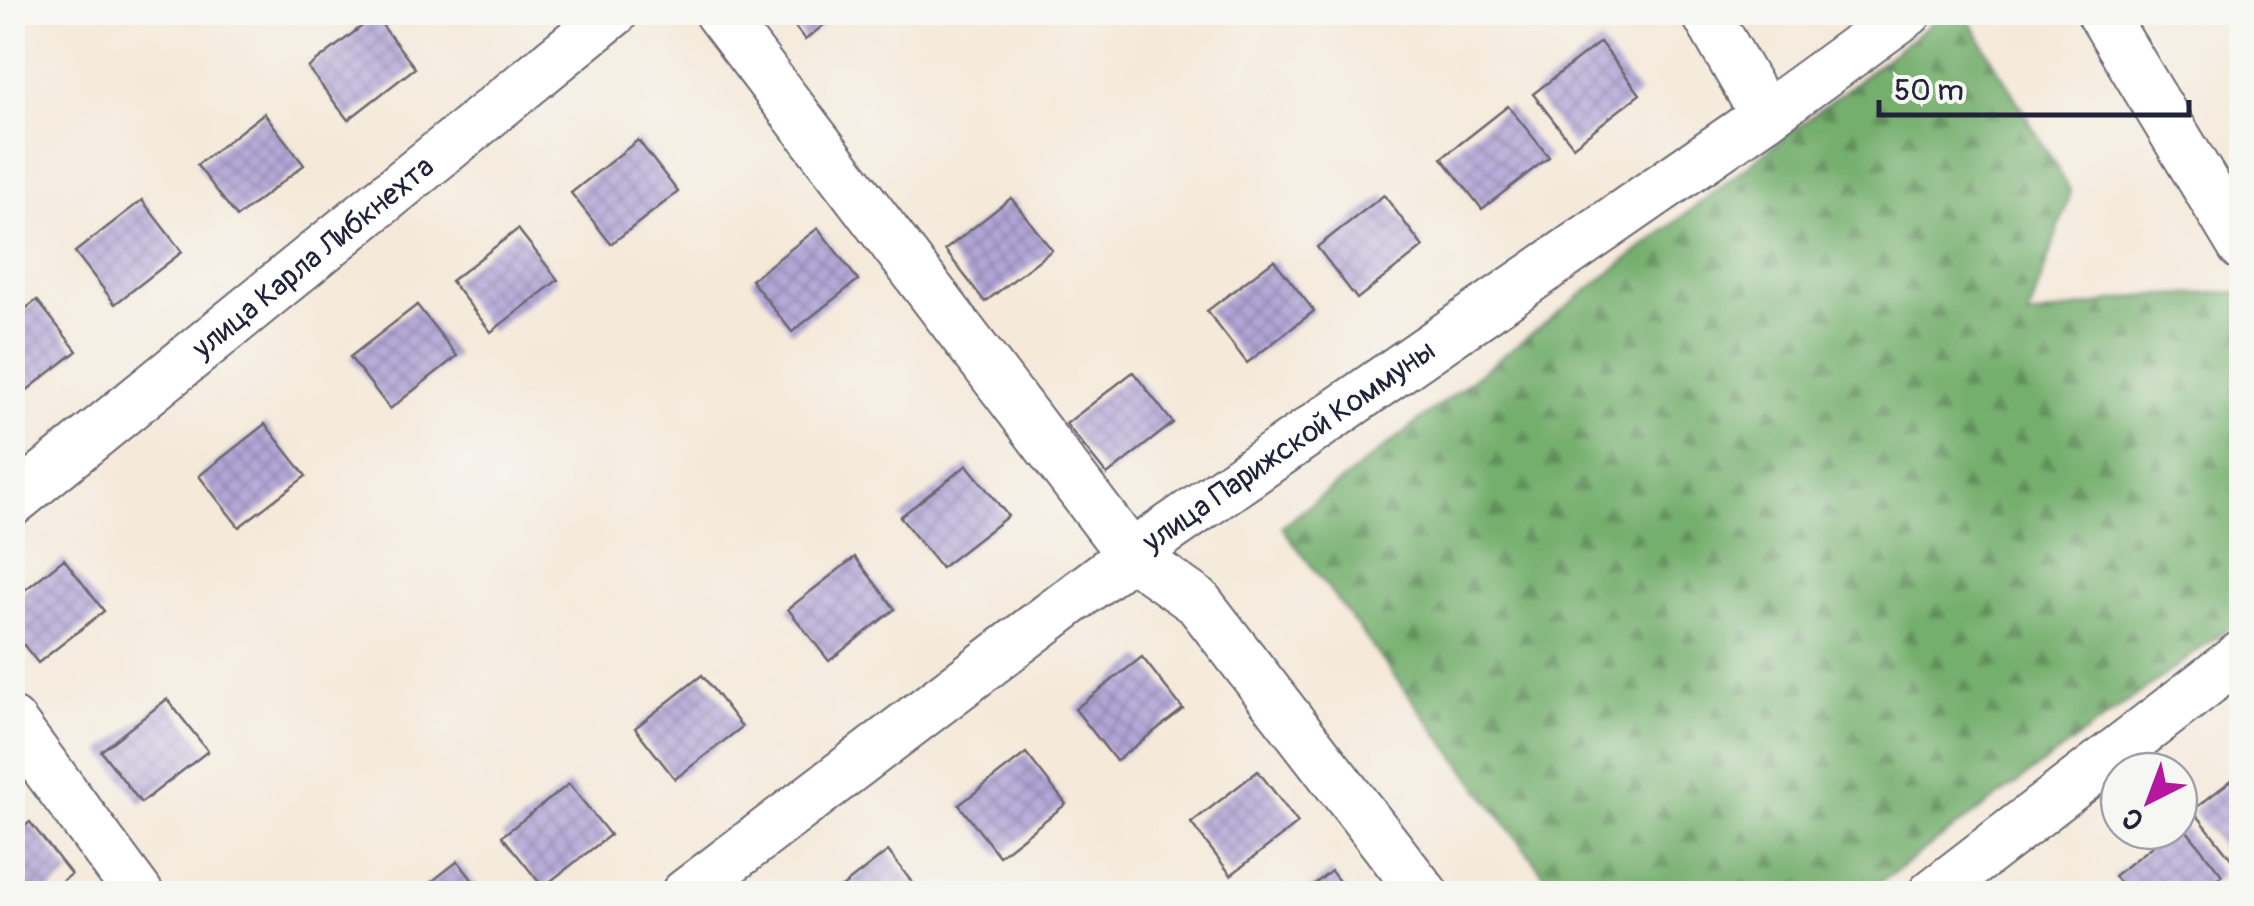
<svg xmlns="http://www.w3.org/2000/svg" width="2254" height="906" viewBox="0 0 2254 906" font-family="Pangolin,sans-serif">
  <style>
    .forest { fill: url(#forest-firs); stroke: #4c6854; stroke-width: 2.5 }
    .building { fill: url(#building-cross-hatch) }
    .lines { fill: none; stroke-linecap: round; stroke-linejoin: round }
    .minor-casing { stroke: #6c6872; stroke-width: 52 }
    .minor { stroke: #fff; stroke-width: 48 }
    .labels { text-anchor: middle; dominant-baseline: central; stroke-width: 8; stroke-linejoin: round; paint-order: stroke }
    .street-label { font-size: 30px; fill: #22223b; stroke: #f6f6f2 }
  </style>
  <defs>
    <pattern id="forest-firs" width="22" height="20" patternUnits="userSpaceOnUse" patternTransform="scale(2.5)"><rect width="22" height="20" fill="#75af6d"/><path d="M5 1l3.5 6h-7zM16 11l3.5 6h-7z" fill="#608e5b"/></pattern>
    <pattern id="building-cross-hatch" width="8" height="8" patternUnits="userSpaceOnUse" patternTransform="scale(2.5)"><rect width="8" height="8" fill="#b3a6d7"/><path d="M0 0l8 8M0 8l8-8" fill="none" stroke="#9187b0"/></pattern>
  </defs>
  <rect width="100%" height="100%" fill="#f6f6f2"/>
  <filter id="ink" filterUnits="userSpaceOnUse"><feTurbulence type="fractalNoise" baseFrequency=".01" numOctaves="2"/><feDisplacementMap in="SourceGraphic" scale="20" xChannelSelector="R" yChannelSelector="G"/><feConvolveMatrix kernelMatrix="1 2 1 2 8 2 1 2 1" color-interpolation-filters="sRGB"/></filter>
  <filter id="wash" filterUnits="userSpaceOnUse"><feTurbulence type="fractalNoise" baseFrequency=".0048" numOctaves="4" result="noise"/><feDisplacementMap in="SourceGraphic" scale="40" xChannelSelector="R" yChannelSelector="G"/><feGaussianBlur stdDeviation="2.25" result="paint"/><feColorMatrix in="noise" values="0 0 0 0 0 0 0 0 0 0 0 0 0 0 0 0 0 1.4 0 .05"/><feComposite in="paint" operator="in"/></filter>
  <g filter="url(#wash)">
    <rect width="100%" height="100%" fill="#f5e9d9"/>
    <path class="forest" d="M 1945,13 L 1965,13 L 2071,192 L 2028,317 L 2139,296 L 2241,292 L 2242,610 L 2236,623 L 1866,893 L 1558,893 L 1282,527 Z"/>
    <g id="blocks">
      <g class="building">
        <path d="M 784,12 L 840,12 L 805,40 Z"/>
        <path d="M 375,16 L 415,68 L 348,120 L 308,68 Z"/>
        <path d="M 1600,42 L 1640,94 L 1573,146 L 1533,94 Z"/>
        <path d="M 1508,106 L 1549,157 L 1482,209 L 1442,158 Z"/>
        <path d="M 264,113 L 304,165 L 237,217 L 197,165 Z"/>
        <path d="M 638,140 L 678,192 L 611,244 L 571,193 Z"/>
        <path d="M 1384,195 L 1423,247 L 1357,299 L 1317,247 Z"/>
        <path d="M 1011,198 L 1052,250 L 985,302 L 945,250 Z"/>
        <path d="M 142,200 L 182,252 L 115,304 L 75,252 Z"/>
        <path d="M 818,228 L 858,280 L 792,332 L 751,280 Z"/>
        <path d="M 518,229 L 558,280 L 491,332 L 451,281 Z"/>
        <path d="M 1274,260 L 1314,311 L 1247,363 L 1207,311 Z"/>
        <path d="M 37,300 L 77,351 L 12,402 L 12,319 Z"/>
        <path d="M 417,305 L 457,356 L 390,409 L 350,357 Z"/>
        <path d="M 1133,372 L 1173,423 L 1107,475 L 1066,424 Z"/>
        <path d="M 265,424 L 306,476 L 239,527 L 199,476 Z"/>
        <path d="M 967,465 L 1008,516 L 941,568 L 900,517 Z"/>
        <path d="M 855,557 L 895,609 L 829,661 L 788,609 Z"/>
        <path d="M 64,559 L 104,611 L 38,663 L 12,630 L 12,600 Z"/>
        <path d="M 1142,657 L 1183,709 L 1116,761 L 1075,709 Z"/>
        <path d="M 702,675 L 742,727 L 675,779 L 635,728 Z"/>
        <path d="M 167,699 L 208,751 L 141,803 L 101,751 Z"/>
        <path d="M 1026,753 L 1066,804 L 999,856 L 959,805 Z"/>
        <path d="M 1258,771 L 1298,823 L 1231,875 L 1191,823 Z"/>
        <path d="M 2242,772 L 2242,855 L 2233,861 L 2193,810 Z"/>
        <path d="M 569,784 L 610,835 L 543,887 L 502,836 Z"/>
        <path d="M 2179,821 L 2222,875 L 2198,894 L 2128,894 L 2114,876 L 2171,831 L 2179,831 Z"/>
        <path d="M 30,822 L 71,874 L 45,894 L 12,894 L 12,836 Z"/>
        <path d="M 888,851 L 921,894 L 833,894 Z"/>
        <path d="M 458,861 L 483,894 L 416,894 Z"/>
        <path d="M 1331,871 L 1349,894 L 1302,894 Z"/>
      </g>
    </g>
  </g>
  <g filter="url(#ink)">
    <use href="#blocks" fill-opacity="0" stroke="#6c6872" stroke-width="2.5"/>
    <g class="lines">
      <g class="minor-casing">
        <g id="minor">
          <path d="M 718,12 L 1131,555 L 1198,602 L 1424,894"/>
          <path d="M 1705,12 L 1765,116"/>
          <path d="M 2101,12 L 2242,246"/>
          <path id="s1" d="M 12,502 L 614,12"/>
          <path d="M 12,722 L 139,894"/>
          <path id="s2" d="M 685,894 L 1131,555 L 1765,116 L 1908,12"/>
          <path d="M 1932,894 L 2242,655"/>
        </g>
      </g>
      <use href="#minor" class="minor"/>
    </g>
  </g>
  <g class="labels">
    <g class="street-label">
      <text stroke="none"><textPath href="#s1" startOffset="388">улица Карла Либкнехта</textPath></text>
      <text stroke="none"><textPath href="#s2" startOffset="752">улица Парижской Коммуны</textPath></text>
    </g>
  </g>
  <rect width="2254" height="906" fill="none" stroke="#f6f6f2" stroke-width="50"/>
  <g transform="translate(2149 801) rotate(222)"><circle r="48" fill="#f6f6f2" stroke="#a1a1a9" stroke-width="2.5"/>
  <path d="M0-8L18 38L0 25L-18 38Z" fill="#b5179e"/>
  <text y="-15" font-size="28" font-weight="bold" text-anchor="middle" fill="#22223b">С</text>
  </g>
  <path d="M1879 100v15h310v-15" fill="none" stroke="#22223b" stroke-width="5"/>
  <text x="1894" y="100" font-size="30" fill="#22223b" stroke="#f6f6f2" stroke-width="8" paint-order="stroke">50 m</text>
</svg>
